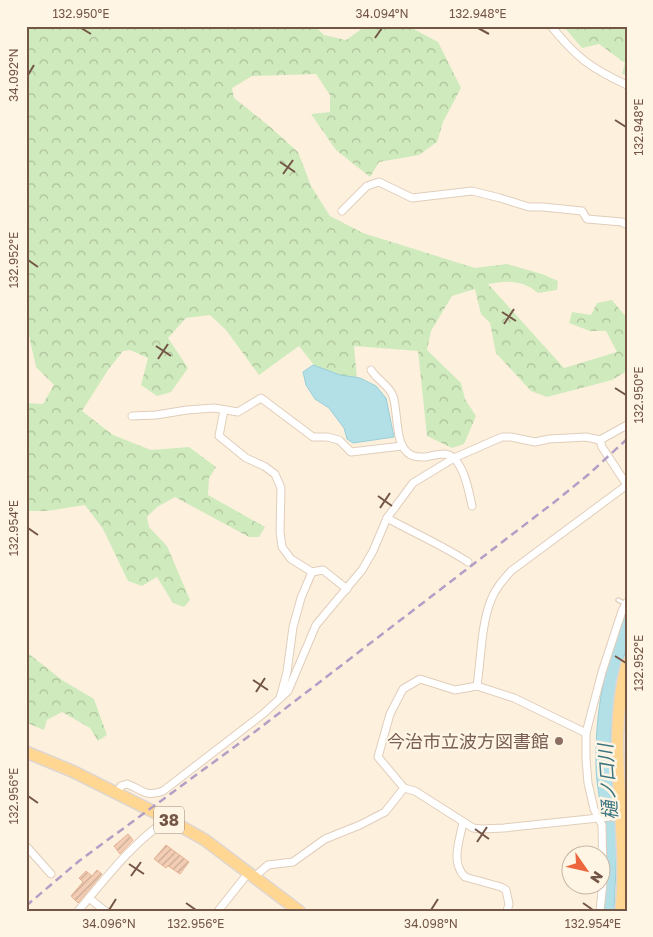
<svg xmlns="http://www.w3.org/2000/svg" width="653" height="937" viewBox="0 0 653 937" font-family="'Golos Text','Noto Sans JP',sans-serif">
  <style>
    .forest { fill: url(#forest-crowns) }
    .water { fill: #b3dfe7; stroke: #98cfd9 }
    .building { fill: url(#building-hatch); stroke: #e7b495 }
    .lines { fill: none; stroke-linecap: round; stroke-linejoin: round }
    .service-casing { stroke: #e1cdba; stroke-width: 5.5 }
    .minor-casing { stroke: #e1cdba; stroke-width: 9 }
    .primary-casing { stroke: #ded6d3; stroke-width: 14 }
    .service { stroke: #fff; stroke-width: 3 }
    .minor { stroke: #fff; stroke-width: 7 }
    .primary { stroke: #ffd793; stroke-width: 11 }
    .rail { stroke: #b39ec5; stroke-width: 2.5; stroke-dasharray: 8 5; stroke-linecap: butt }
    .ticks { fill: none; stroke: #745646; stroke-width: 2 }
    .education-dot { fill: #8d6e63; stroke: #fff5e5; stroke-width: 2 }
    .labels { text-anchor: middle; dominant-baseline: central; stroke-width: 5; stroke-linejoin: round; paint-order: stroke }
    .shield { fill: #fff5e5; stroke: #9e8676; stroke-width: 1 }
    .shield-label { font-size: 16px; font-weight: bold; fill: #745646 }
    .education-label { font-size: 18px; fill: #785e54; stroke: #fff5e5; text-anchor: end }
    .water-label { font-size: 19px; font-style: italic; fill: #3c7681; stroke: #fff5e5 }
    .neatline { fill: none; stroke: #745646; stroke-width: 2 }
    .ticks-label { font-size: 12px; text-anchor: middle; fill: #745646 }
  </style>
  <defs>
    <pattern id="forest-crowns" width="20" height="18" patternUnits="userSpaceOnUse" patternTransform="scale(1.25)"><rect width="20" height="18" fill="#cfeabd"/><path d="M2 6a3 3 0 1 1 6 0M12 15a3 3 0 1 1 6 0" fill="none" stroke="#adc09b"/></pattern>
    <pattern id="building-hatch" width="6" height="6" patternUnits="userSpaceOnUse" patternTransform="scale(1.25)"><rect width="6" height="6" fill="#f3ceb5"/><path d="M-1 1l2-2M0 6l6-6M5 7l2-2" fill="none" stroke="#c9aa95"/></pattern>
  </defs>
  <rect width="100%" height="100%" fill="#fdf1de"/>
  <g class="forest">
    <path d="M 26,26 L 315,26 L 324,35 L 346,40 L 366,26 L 408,26 L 438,42 L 461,88 L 443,122 L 437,142 L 419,155 L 379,162 L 370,177 L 336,150 L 311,114 L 330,112 L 330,95 L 316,74 L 252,76 L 232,88 L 234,98 L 268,125 L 298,152 L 311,186 L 330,216 L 363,233 L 475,268 L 507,264 L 542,274 L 558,281 L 557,290 L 538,293 C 523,280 508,280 488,284 L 564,368 L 617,352 L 606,331 L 590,331 L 569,323 L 572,312 L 591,315 L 597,303 L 612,300 L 627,318 L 627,371 L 612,380 L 547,397 L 531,391 L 496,353 L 490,323 L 481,314 L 475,289 L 452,296 L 431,331 L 427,350 L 461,383 L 465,399 L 476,416 L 464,444 L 452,448 L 427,436 L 418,351 L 354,346 L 357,380 L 318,370 L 299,346 L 259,375 L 226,330 L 210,315 L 186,318 L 168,338 L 188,368 L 171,392 L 157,396 L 141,385 L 148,358 L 130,350 L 123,351 L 108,370 L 82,411 L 113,435 L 151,450 L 189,447 L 216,467 L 209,478 L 208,495 L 265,527 L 259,537 L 249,537 L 175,497 L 157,507 L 147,517 L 149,527 L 167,546 L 190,600 L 184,607 L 173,603 L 157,577 L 142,586 L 128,581 L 103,529 L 85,505 L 47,511 L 26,511 L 26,403 L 43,404 L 54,385 L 36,367 L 26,322 Z"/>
    <path d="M 563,26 L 627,26 L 627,75 L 622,74 L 625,63 L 599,44 L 582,48 Z"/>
    <path d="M 26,649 L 29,654 L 62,680 L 94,699 L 107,735 L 98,741 L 90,728 L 62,712 L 47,720 L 44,730 L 27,723 Z"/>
  </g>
  <g class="water">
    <path d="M 313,365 L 340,375 L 360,378 L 376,386 L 386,398 L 394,437 L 353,443 L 347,439 L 344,428 L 329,408 L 315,399 L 306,385 L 303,372 Z"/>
    <path d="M 627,608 L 627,643 L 613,707 L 611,731 L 611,761 L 617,845 L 614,911 L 604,911 C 605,882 607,852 603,822 C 601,804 596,784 596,765 C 595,712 605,658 627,608 Z"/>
  </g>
  <g class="building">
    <path d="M 128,834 L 133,840 L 120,854 L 114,846 Z"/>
    <path d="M 166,845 L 189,862 L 180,874 L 168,866 L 166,868 L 154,859 Z"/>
    <path d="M 97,870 L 102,874 L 78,903 L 71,896 L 83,882 L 79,878 L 86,871 L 92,876 Z"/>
  </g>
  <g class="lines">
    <g class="service-casing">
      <path id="service" d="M 618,600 L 626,604"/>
    </g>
    <g class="minor-casing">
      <g id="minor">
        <path d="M 551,26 C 576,57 590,68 627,85"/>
        <path d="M 342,211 L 367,186 L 379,182 L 412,198 L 472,191 L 500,198 L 529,207 L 543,207 L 582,211 L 587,219 L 622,222 L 627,225"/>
        <path d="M 371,370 C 377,380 389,385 393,396 C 398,411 395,442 407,452 C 412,457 418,457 425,457 C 431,456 438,454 444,454 C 463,455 469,492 472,506"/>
        <path d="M 224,410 L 219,436 L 246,458 L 264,466 L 275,474 L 281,488 L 280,532 L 282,547 L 291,559 L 312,572 L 301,598 L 293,627 L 287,672 L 280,698"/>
        <path d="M 132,416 L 156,415 L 187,410 L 214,408 L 238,412 L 261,398 L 313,437 L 327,437 L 339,440 L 351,452 L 402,446"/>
        <path d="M 600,440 L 602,447 L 627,485"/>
        <path d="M 387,518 C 414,533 442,545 468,562"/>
        <path d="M 312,572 L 323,570 L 347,589"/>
        <path d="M 477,686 C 481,659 481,625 491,600 C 495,589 503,580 511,571 L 627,485"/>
        <path d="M 586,733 L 514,698 L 477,686 L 455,690 L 420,679 L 403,689 L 390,714 L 378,757 L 404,788 L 415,791 L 473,828 L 482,829 L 504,828 L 627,815"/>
        <path d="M 117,793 L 121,786 L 127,784 C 142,789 145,798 163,791 L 263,714 L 288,691 L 316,625 L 362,570 L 373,551 L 387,518 L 413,483 L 454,458 L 502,437 L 511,437 L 535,442 L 549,439 L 586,437 L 600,440 L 627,425"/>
        <path d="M 463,822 C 460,840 450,862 465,877 L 501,887 L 506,890 L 509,904 L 507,911"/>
        <path d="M 26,846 L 51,874"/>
        <path d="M 254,877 L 268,865 L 293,862 L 325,839 L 360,825 L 385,812 L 404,788"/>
        <path d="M 89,898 L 105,911"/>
        <path d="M 78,911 C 107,877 131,844 168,819"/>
        <path d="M 218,911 L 249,872"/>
        <path d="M 600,911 L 603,882 L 602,825 L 594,809 L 588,783 L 586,759 L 586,733 L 602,672 L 622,611 L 627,602"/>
      </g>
    </g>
    <g class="primary-casing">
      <g id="primary">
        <path d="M 26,752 L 72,771 L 168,819 L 205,840 L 299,911"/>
        <path d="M 621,911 C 630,829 605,745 627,664"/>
      </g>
    </g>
    <use href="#service" class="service"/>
    <use href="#minor" class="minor"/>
    <use href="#primary" class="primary"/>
    <path class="rail" d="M 26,906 L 79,861 L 252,734 L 557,500 L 589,474 L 627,439"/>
  </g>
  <path class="ticks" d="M 81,28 L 91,34M 478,28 L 489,34M 375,38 L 382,28M 28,75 L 34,65M 615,120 L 626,127M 280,162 L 295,172M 283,174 L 293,160M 28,260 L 38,267M 502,312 L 516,321M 504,324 L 514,309M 156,346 L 171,356M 158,359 L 168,344M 615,388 L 626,395M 378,496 L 392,506M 380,508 L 390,493M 28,528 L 38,535M 615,656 L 626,663M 253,680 L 268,690M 256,692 L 265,678M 28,796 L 38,803M 475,829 L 489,839M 477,842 L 487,827M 129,864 L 144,874M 131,876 L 141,862M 186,903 L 196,910M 583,903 L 593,910M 109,910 L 116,899M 431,910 L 438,899"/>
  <circle class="education-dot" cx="559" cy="741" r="5"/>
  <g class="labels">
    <rect class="shield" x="154" y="806.5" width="30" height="27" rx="4"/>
    <g class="shield-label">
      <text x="169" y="820">38</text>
    </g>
    <g class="education-label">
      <text x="549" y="741">今治市立波方図書館</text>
    </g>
    <g class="water-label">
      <text transform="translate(607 782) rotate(-94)">樋ノ口川</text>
    </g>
  </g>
  <rect width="653" height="937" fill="none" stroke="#fff5e5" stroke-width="55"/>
  <g transform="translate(586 870) rotate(124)"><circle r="24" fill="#fff5e5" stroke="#c7b5a5"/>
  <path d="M0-4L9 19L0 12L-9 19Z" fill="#ed653d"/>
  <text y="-8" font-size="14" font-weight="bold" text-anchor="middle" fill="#745646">N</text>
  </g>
  <rect x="28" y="28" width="598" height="882" class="neatline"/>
  <g class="ticks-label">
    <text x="81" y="18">132.950°E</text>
    <text x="382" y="18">34.094°N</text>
    <text x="478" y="18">132.948°E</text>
    <text transform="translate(14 75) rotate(-90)" y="4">34.092°N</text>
    <text transform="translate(639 127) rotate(-90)" y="4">132.948°E</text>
    <text transform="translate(14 260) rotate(-90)" y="4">132.952°E</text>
    <text transform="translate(639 395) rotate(-90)" y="4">132.950°E</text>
    <text transform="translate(14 528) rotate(-90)" y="4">132.954°E</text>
    <text transform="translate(639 663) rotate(-90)" y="4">132.952°E</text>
    <text transform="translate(14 796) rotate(-90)" y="4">132.956°E</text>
    <text x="109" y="928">34.096°N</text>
    <text x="196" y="928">132.956°E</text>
    <text x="431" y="928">34.098°N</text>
    <text x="593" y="928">132.954°E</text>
  </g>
</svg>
